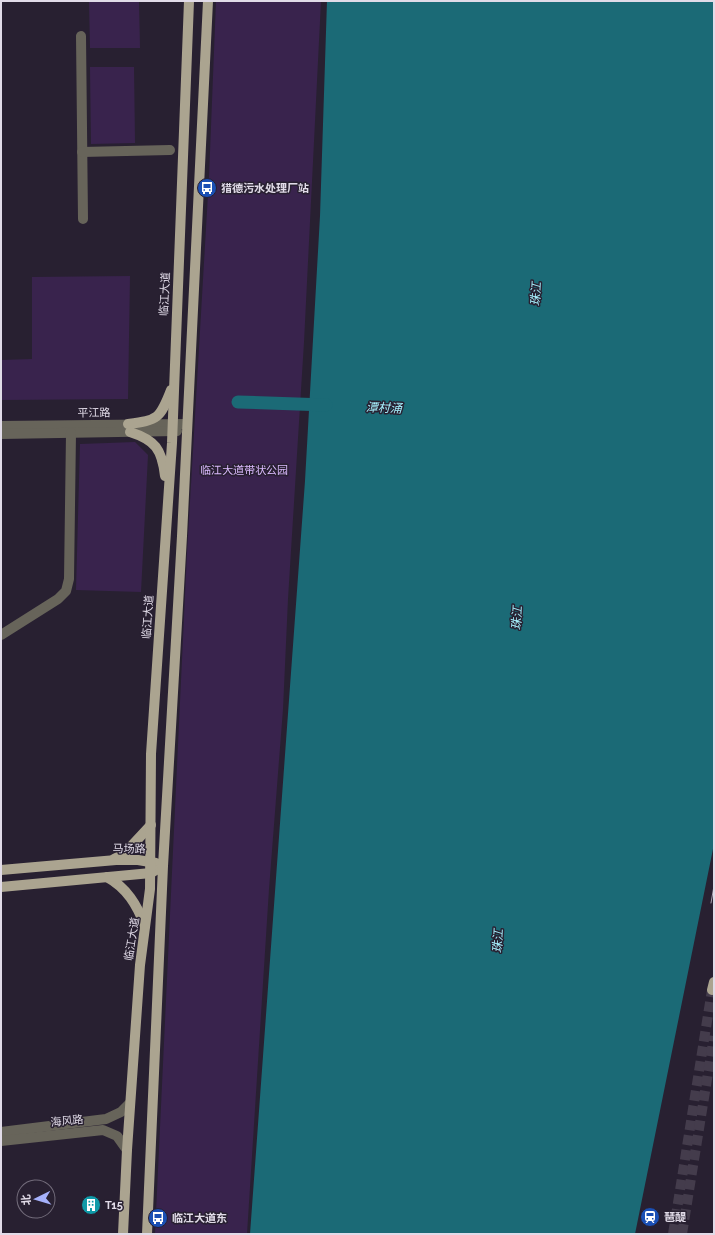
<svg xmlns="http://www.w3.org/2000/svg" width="715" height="1235" viewBox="0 0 715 1235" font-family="Raleway,'Noto Sans SC',sans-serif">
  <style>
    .green { fill: #39234d }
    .water { fill: #1b6a76 }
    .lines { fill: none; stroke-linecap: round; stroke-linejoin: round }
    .river { stroke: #1b6a76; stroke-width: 13 }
    .major-tunnel { stroke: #443c4c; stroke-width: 10; stroke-dasharray: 10 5; stroke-linecap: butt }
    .minor { stroke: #67645a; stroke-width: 10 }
    .major { stroke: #aba490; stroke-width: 10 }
    .tram { stroke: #aba4b2; stroke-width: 1 }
    .labels { text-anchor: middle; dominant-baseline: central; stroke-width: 3; stroke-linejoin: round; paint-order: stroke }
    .poi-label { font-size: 11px; font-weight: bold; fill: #e1dbe8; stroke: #282031; text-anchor: start }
    .street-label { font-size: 11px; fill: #e1dbe8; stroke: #282031 }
    .park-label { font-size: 11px; fill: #dab9fd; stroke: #282031 }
    .water-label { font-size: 12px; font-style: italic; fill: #a5eefb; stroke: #282031 }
  </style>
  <rect width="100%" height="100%" fill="#282031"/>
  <g class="green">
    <path d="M 89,1 L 139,1 L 140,48 L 90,48 Z"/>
    <path d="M 216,1 L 321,1 L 304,342 L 288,599 L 283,709 L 269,889 L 247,1234 L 155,1234 L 187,553 L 209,177 Z"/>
    <path d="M 90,67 L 134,67 L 135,143 L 91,144 Z"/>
    <path d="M 130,276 L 128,399 L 1,400 L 1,360 L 32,359 L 32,277 Z"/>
    <path d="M 135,442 L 148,455 L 141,592 L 76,590 L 80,444 Z"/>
  </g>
  <path class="water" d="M 327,1 L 714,1 L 714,844 L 635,1234 L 250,1234 L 305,481 L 320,216 Z"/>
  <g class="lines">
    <path class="river" d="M 238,402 L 326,405"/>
    <g class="major-tunnel">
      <path d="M 673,1234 L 712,990"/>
      <path d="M 682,1234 L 714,1036"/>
    </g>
    <g class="minor">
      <path d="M 81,36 L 83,219"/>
      <path d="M 82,152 L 170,150"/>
      <path d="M 1,426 L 187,424"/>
      <path d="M 1,434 L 177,431"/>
      <path d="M 1,635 L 58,599 L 66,591 L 69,579 L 71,433"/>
      <path d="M 1,1132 L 106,1119 L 121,1112 L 130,1103"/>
      <path d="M 1,1141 L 103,1130 L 117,1136 L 127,1150"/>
    </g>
    <g class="major">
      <path d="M 128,424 C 158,420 160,419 171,390"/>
      <path d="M 130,432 C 155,440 162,449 165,476"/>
      <path d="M 114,859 L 124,854 L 151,825"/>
      <path d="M 1,870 L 116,860 L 138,860 L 156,863"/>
      <path d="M 107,877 C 127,888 137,905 145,926"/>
      <path d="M 1,887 L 151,873 L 156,870"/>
      <path d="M 712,990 L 714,982"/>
      <path d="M 123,1234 L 127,1150 L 140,965 L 150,889 L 151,754 L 172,443 L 189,1"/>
      <path d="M 147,1234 L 163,866 L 182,536 L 208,1"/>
    </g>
    <path class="tram" d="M 711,903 L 714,886"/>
  </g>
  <defs>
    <g id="bus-disc" transform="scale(1)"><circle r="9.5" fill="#1a4fb4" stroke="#282031"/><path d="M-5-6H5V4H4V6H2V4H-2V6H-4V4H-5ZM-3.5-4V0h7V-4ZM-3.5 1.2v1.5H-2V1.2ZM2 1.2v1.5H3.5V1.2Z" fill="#fff"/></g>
    <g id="building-disc" transform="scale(1)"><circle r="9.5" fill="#0f9aa8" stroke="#282031"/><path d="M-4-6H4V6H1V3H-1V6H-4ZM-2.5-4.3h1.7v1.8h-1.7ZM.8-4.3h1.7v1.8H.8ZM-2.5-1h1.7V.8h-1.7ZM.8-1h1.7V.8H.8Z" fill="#fff"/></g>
    <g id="station-disc" transform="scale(1)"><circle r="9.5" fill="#1a4fb4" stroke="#282031"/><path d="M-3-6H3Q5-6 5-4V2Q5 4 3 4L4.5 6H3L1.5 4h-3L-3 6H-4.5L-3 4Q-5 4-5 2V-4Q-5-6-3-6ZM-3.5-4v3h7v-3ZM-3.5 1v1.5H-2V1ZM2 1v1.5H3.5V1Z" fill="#fff"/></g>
  </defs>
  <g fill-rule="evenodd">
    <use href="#bus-disc" x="207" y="188"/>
    <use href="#building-disc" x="91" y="1205"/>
    <use href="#station-disc" x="650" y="1217"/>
    <use href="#bus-disc" x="158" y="1218"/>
  </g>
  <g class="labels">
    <g class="poi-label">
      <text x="221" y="188">猎德污水处理厂站</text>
      <text x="105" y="1205">T15</text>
      <text x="664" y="1217">琶醍</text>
      <text x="172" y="1218">临江大道东</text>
    </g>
    <g class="street-label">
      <text transform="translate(165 294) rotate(-87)">临江大道</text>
      <text transform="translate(94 413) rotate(-1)">平江路</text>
      <text transform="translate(148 617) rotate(-86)">临江大道</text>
      <text transform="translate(129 849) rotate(1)">马场路</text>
      <text transform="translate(132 939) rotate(-81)">临江大道</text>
      <text transform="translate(67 1121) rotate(-6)">海风路</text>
    </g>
    <g class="park-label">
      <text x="244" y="470">临江大道带状公园</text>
    </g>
    <g class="water-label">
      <text transform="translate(536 294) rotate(-87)">珠江</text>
      <text transform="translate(384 408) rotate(2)">潭村涌</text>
      <text transform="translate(517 618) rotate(-87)">珠江</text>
      <text transform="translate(498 941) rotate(-87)">珠江</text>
    </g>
  </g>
  <rect width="715" height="1235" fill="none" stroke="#e1dbe8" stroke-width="4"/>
  <g transform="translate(36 1199) rotate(265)"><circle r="19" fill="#282031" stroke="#726b7a"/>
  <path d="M0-3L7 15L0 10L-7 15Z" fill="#a6b1fc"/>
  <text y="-6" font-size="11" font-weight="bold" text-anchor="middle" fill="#e1dbe8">北</text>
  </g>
</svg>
